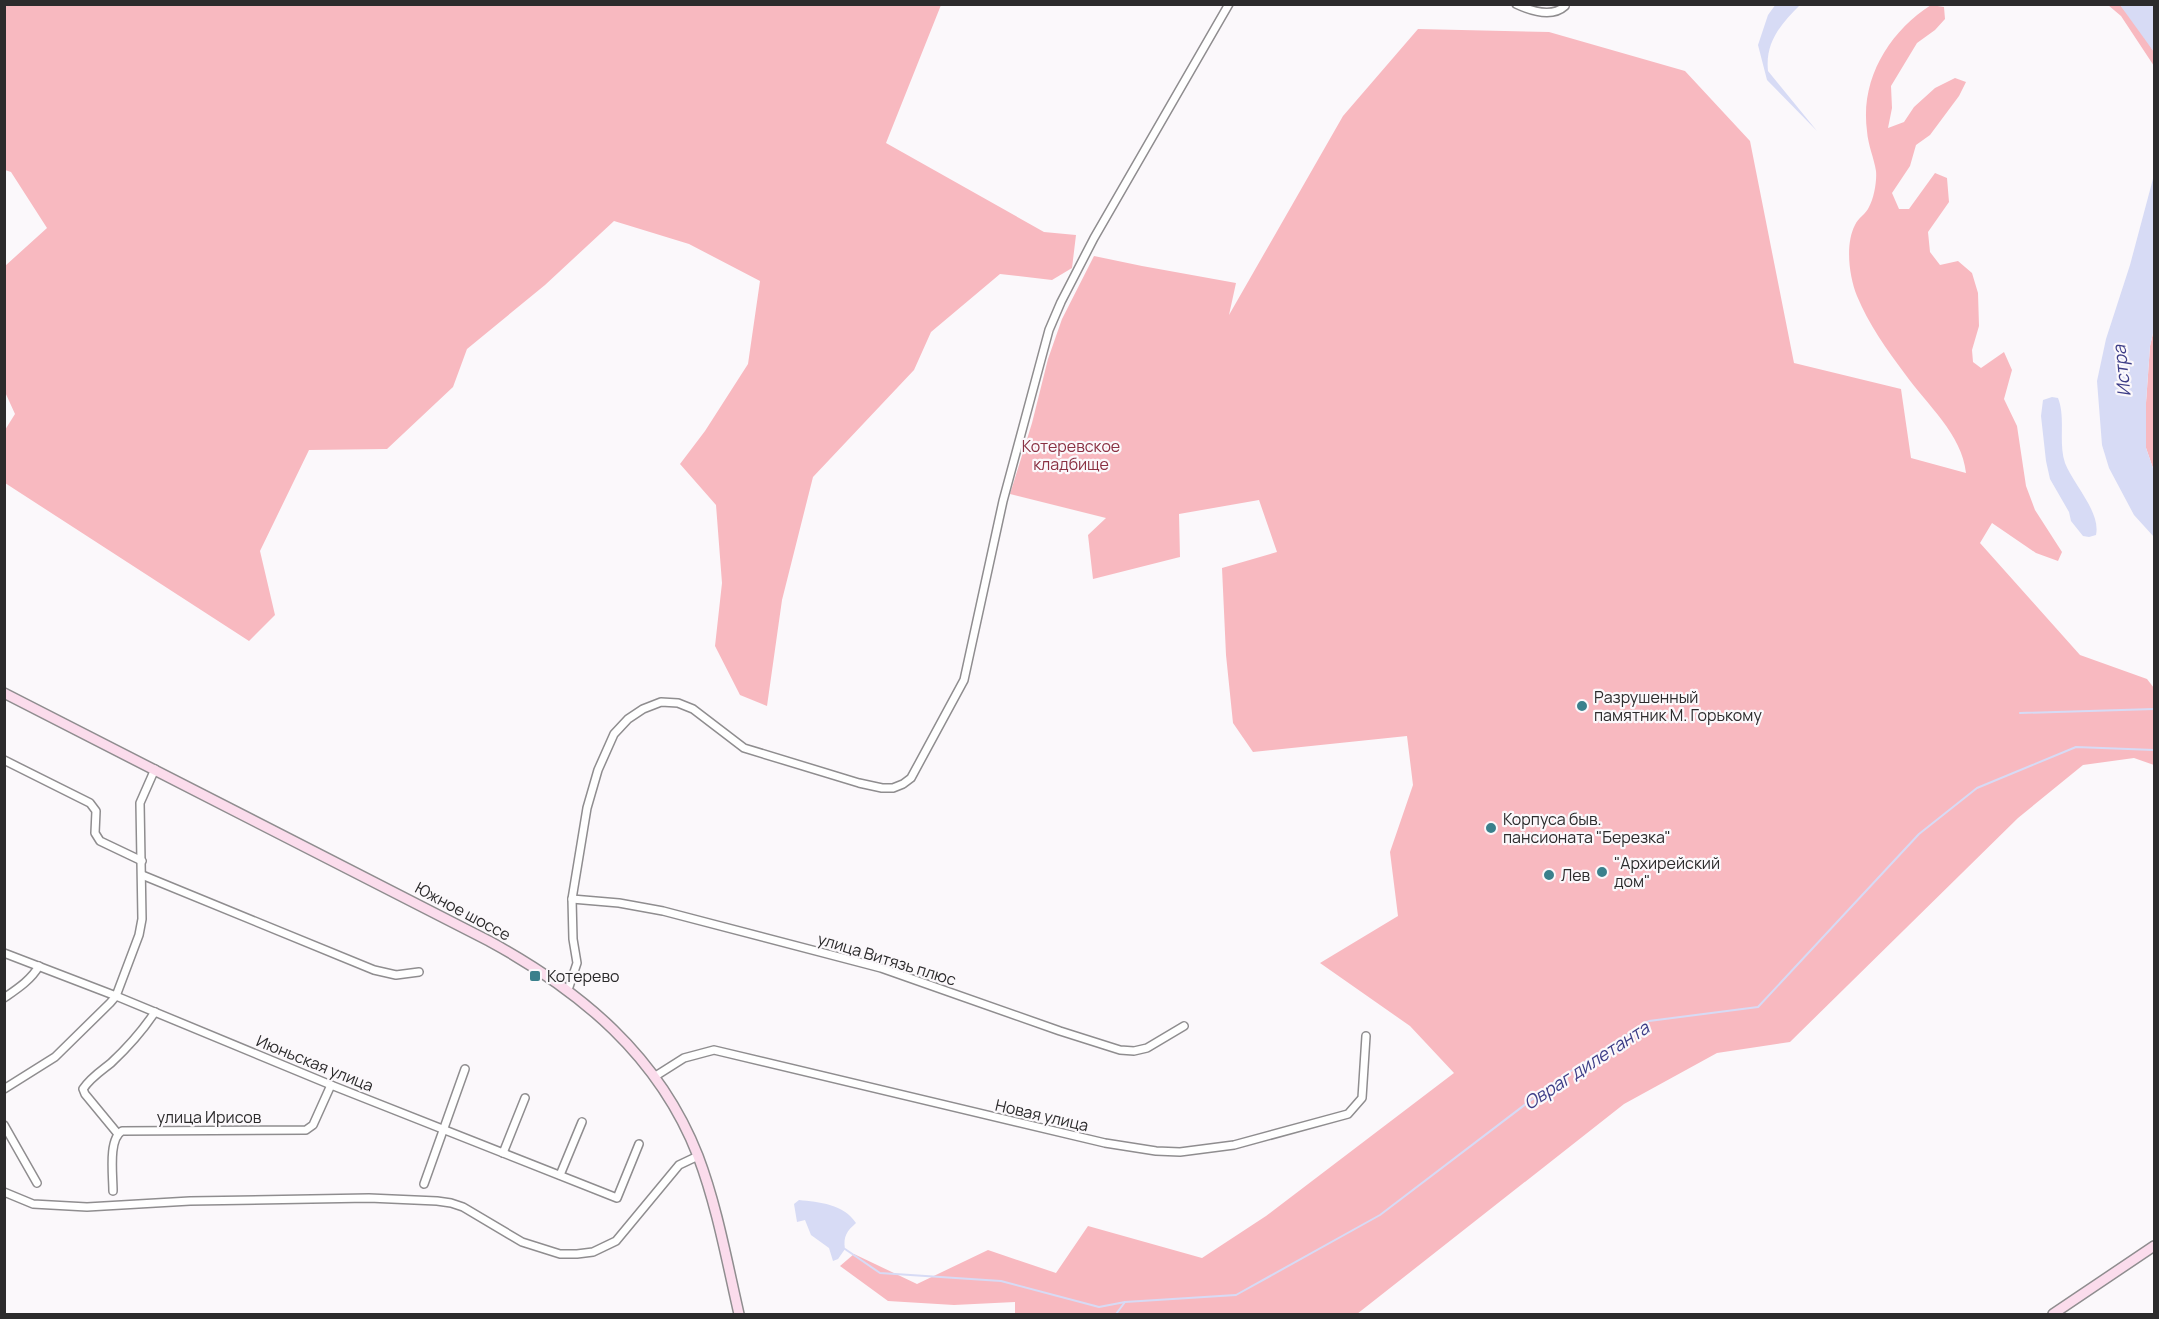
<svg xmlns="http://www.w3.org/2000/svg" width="2159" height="1319" viewBox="0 0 2159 1319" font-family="Manrope,sans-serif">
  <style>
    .green { fill: #f8b9c0 }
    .water { fill: #d7dbf5 }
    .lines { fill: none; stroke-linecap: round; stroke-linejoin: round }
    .stream { stroke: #d7dbf5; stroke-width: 2 }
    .minor-casing { stroke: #8f8d8f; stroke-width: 10 }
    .secondary-casing { stroke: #8f8d8f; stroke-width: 12 }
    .minor { stroke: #fff; stroke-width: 7 }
    .secondary { stroke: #fbdcec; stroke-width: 9 }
    .poi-dot { fill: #3a808c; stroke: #fbf8fb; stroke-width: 2 }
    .labels { text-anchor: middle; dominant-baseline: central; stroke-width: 4.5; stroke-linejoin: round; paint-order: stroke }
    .park-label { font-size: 16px; fill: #8a3143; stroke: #fbf8fb }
    .poi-label { font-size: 16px; fill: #2c2b2c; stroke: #fbf8fb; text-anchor: start }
    .street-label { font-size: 16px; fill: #2c2b2c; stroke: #fbf8fb }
    .water-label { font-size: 18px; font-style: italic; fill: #3d3d87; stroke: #fbf8fb }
  </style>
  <rect width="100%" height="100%" fill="#fbf8fb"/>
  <g class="green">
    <path d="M 5,4 L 941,5 L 886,143 L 1044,232 L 1076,235 L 1072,268 L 1052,280 L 1000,274 L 931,332 L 914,370 L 813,477 L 782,600 L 767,706 L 740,695 L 715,646 L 722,583 L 716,505 L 680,464 L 705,431 L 748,364 L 760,281 L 689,244 L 614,221 L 545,285 L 467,349 L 453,387 L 387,449 L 309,450 L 260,551 L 275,615 L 249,641 L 5,483 L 5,430 L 15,414 L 5,392 L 5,266 L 47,228 L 11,172 L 5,170 Z"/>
    <path d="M 1931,5 L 1944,7 L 1945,19 L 1935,30 L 1917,43 L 1891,86 L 1892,108 L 1888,128 L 1904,122 L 1914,107 L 1935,88 L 1955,78 L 1966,82 L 1959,96 L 1930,135 L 1916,145 L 1910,166 L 1892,193 L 1899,209 L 1909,209 L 1935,173 L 1947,178 L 1949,202 L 1928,232 L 1930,252 L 1940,265 L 1958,261 L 1972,273 L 1978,293 L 1979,326 L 1972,350 L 1973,362 L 1981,368 L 2004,352 L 2012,370 L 2004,399 L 2017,426 L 2026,486 L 2035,510 L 2062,552 L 2058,561 L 2036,553 L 1992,523 L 1980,543 L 2080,655 L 2147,679 L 2154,688 L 2154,765 L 2134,758 L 2083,765 L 2018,818 L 1790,1042 L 1717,1053 L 1624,1104 L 1357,1314 L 1015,1314 L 1015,1302 L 954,1305 L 888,1301 L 840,1266 L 854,1254 L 917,1284 L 988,1250 L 1056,1273 L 1088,1226 L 1202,1258 L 1266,1216 L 1454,1073 L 1410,1026 L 1320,963 L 1398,916 L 1390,852 L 1413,785 L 1407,736 L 1253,752 L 1233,723 L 1226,655 L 1222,568 L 1277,552 L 1259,500 L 1179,514 L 1180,557 L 1093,579 L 1088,535 L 1106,518 L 1010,494 L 1032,423 L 1048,359 L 1062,319 L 1094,256 L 1142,266 L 1236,283 L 1229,315 L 1343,116 L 1418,29 L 1549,32 L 1685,71 L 1750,141 L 1794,363 L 1901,389 L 1911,458 L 1966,473 C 1962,434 1927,405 1905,374 C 1887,350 1868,323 1857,296 C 1849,276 1845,244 1855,225 C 1858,218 1866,214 1869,207 C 1874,198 1877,181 1876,171 C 1874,158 1868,145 1867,131 C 1860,79 1889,32 1931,5 Z"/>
    <path d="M 2108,5 L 2120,5 L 2136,24 L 2154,52 L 2154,66 L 2121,16 Z"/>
    <path d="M 2154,329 L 2154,471 L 2146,448 L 2146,403 L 2150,346 Z"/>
  </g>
  <g class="water">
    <path d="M 1776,4 L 1800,5 C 1781,24 1765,42 1768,71 L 1817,131 L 1767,80 L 1758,45 L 1768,15 Z"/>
    <path d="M 2120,5 L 2154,5 L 2154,52 Z"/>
    <path d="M 2154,175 L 2154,329 L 2150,346 L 2146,403 L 2146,448 L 2154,471 L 2154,537 L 2134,515 L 2109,468 L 2102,445 L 2097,381 L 2106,339 L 2130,265 Z"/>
    <path d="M 2052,397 L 2058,398 C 2066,418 2058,442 2065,463 C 2073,484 2101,512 2096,535 L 2089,537 L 2083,536 L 2071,521 L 2069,512 L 2050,479 L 2046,461 L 2041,416 L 2043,400 Z"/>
    <path d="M 799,1200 C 819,1202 844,1204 856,1223 C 847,1231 843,1236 845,1249 L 838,1259 L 833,1261 L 829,1248 L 811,1235 L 805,1220 L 797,1222 L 794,1204 Z"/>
  </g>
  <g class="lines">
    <g class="stream">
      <path d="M 2020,713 L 2154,709"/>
      <path d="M 845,1249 L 880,1273 L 1001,1281 L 1099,1307 L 1125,1302 L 1236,1295 L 1380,1215 L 1560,1078 L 1649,1021 L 1758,1007 L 1919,834 L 1977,788 L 2076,747 L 2154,750"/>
      <path d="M 1116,1314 L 1125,1302"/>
    </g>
    <g class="minor-casing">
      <g id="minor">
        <path d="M 1516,4 C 1531,11 1552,18 1565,6"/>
        <path d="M 4,760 L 90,803 L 96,811 L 95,833 L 100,841 L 142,861"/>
        <path d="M 142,875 L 374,970 L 396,975 L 419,972"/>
        <path d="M 572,899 L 619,903 L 663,911 L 881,968 L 1060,1031 L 1120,1050 L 1134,1051 L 1147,1048 L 1184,1026"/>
        <path d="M 4,953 L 116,996 L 331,1085 L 617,1198 L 639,1144"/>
        <path d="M 568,990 L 577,963 L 573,939 L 572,899 L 587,808 L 598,770 L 614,734 L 628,719 L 643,709 L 661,702 L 678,703 L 693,709 L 744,748 L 859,783 L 882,788 L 893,788 L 903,784 L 911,778 L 964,680 L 1003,501 L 1049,330 L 1061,302 L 1094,238 L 1229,4"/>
        <path d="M 4,998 C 17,989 31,980 39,966"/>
        <path d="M 654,1077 L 684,1058 L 714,1050 L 1105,1143 L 1156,1151 L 1180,1152 L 1234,1145 L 1348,1114 L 1362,1098 L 1366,1036"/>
        <path d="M 4,1089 L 55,1057 L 110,1003 L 116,996 L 139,935 L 142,919 L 140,803 L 155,769"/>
        <path d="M 4,1125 L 37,1183"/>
        <path d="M 118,1134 L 85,1094 L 83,1089 C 90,1078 101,1071 111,1063 C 127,1048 143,1030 155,1012"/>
        <path d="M 503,1153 L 525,1098"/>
        <path d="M 560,1175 L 582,1122"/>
        <path d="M 424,1184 L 465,1069"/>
        <path d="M 113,1191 C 113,1175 108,1139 122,1131 L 306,1130 L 313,1125 L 331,1085"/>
        <path d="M 4,1192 L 33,1204 L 87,1207 L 190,1201 L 369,1198 L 437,1201 L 451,1203 L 463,1207 L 522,1242 L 560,1254 L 577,1254 L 593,1252 L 616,1241 L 679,1165 L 698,1156"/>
      </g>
    </g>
    <g class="secondary-casing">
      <g id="secondary">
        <path d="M 4,693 L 489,941 C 581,991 659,1056 698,1156 C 717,1206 727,1262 739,1314"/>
        <path d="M 2053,1314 L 2154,1246"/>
      </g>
    </g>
    <use href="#minor" class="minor"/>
    <use href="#secondary" class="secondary"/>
  </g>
  <g class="poi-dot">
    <circle cx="1582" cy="706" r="6"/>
    <circle cx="1491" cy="828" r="6"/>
    <circle cx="1602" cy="872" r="6"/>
    <circle cx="1549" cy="875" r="6"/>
    <rect x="529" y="970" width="12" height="12" rx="3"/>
  </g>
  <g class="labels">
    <g class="park-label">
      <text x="1071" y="446">Котеревское<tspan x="1071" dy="18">кладбище</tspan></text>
    </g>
    <g class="poi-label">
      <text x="1594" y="697">Разрушенный<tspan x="1594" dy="18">памятник М. Горькому</tspan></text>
      <text x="1503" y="819">Корпуса быв.<tspan x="1503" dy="18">пансионата "Березка"</tspan></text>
      <text x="1614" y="863">"Архирейский<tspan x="1614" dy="18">дом"</tspan></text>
      <text x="1561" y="875">Лев</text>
      <text x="547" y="976">Котерево</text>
    </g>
    <g class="street-label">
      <text transform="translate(463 911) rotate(28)">Южное шоссе</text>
      <text transform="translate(887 959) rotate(17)">улица Витязь плюс</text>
      <text transform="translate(315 1063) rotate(22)">Июньская улица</text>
      <text transform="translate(1042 1115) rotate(13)">Новая улица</text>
      <text x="209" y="1117">улица Ирисов</text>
    </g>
    <g class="water-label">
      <text transform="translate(2121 371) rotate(-96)">Истра</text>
      <text transform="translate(1586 1065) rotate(-33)">Овраг дилетанта</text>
    </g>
  </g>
  <rect width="2159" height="1319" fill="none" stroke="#2c2b2c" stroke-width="12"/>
</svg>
